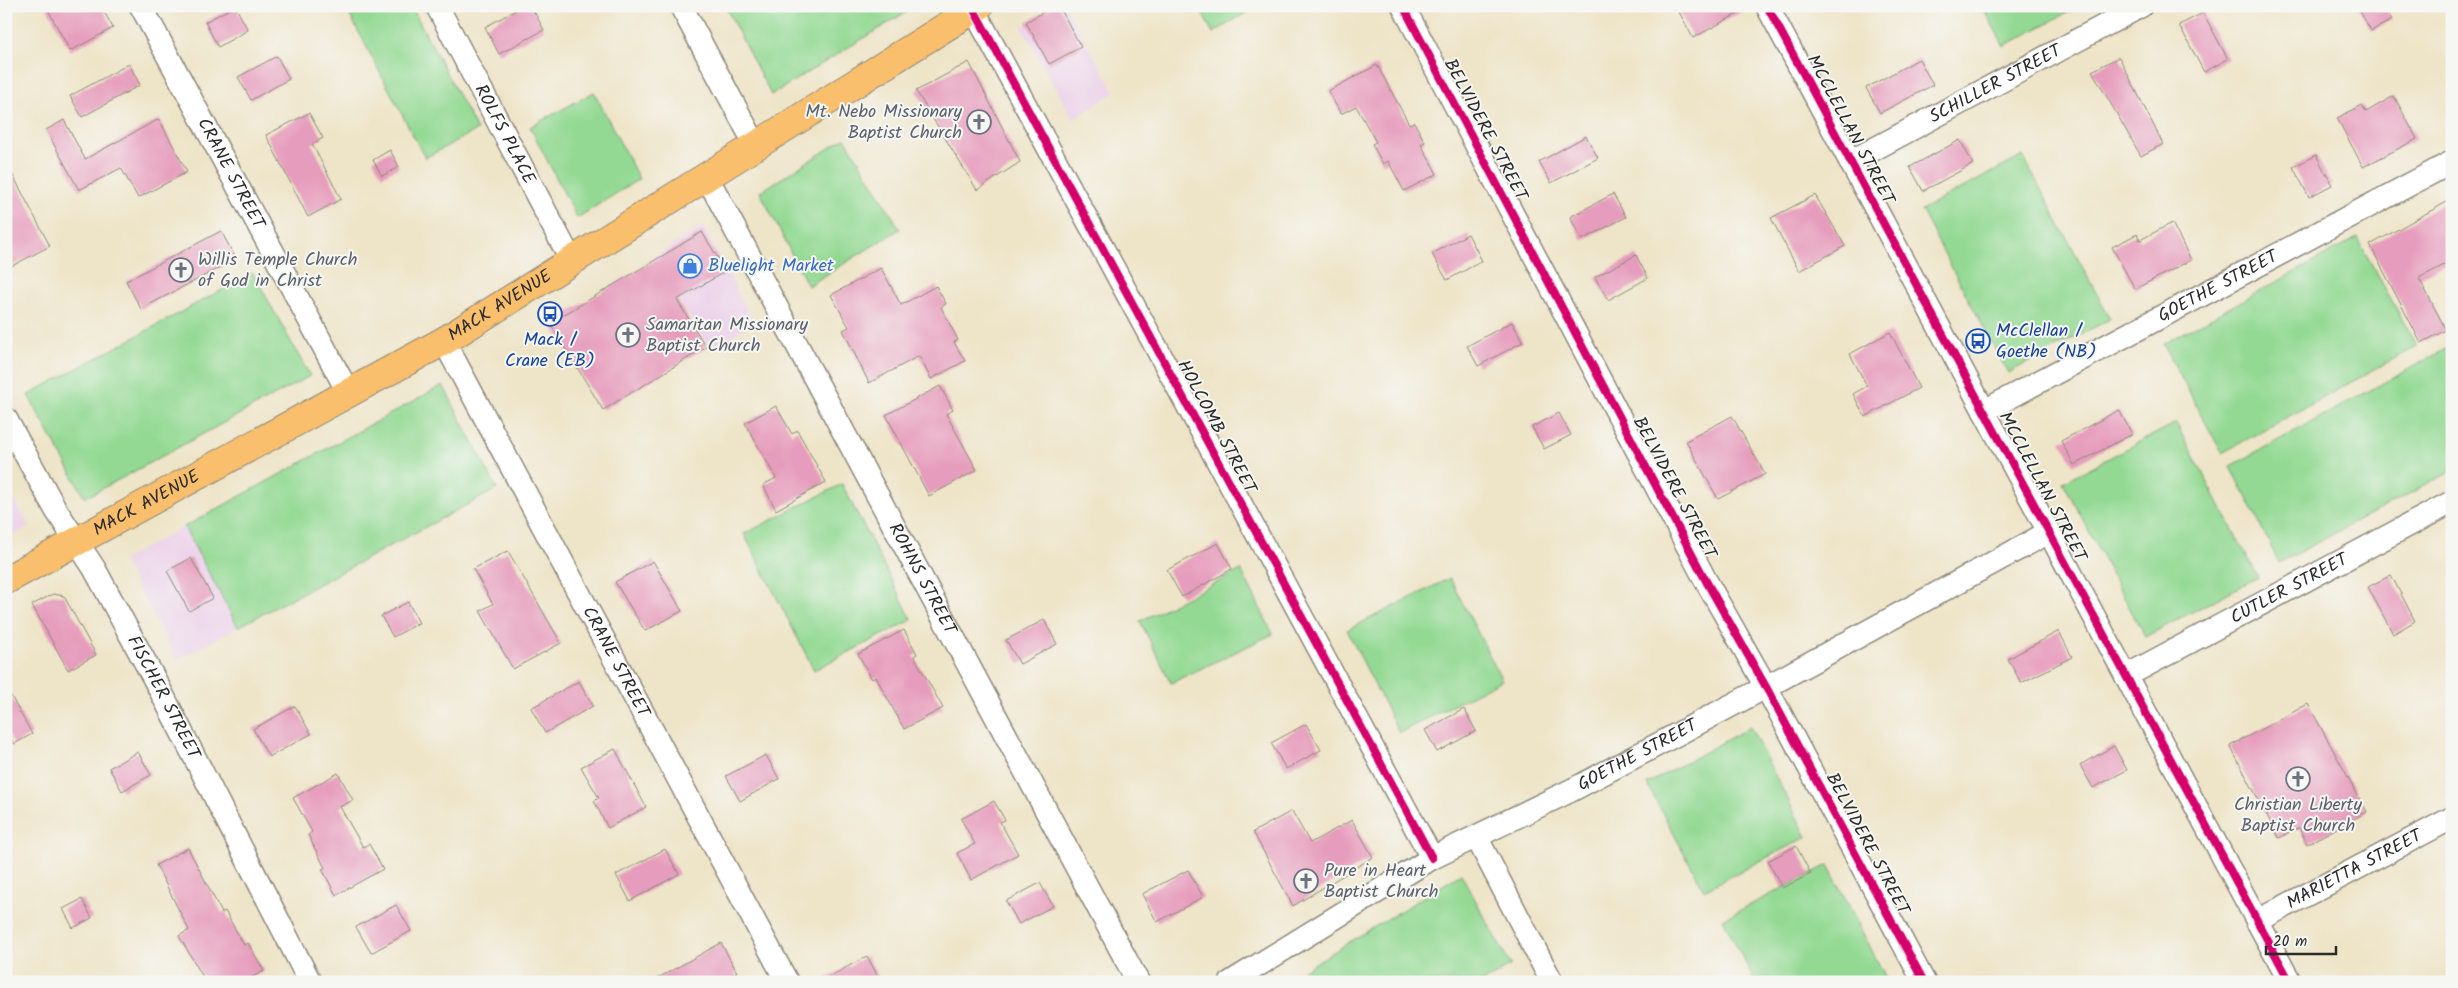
<svg xmlns="http://www.w3.org/2000/svg" width="2458" height="988" viewBox="0 0 2458 988" font-family="Kalam,sans-serif">
  <style>
    .built { fill: #ecd1ea }
    .green { fill: #93d993; stroke: #5f825f }
    .building { fill: #e69cbc }
    .lines { fill: none; stroke-linecap: round; stroke-linejoin: round }
    .minor-casing { stroke: #8c887a; stroke-width: 25 }
    .major-casing { stroke: #8c887a; stroke-width: 30 }
    .minor { stroke: #fff; stroke-width: 22 }
    .major { stroke: #f9bf6d; stroke-width: 28 }
    .cycleway-casing { stroke: #f6f6f2; stroke-width: 11 }
    .cycleway { stroke: #d6006c; stroke-width: 8 }
    .labels { text-anchor: middle; dominant-baseline: central; stroke-width: 4; stroke-linejoin: round; paint-order: stroke }
    .street-label { font-size: 18px; fill: #2b2b2b; stroke: #f6f6f2 }
    .worship-label { font-size: 18px; fill: #5b616d; stroke: #f6f6f2; text-anchor: start }
    .shop-label { font-size: 18px; fill: #366cbe; stroke: #f6f6f2; text-anchor: start }
    .transit-label { font-size: 18px; fill: #164399; stroke: #f6f6f2; text-anchor: start }
  </style>
  <rect width="100%" height="100%" fill="#f6f6f2"/>
  <filter id="ink" filterUnits="userSpaceOnUse"><feTurbulence type="fractalNoise" baseFrequency=".02" numOctaves="2"/><feDisplacementMap in="SourceGraphic" scale="10" xChannelSelector="R" yChannelSelector="G"/><feConvolveMatrix kernelMatrix="1 2 1 2 8 2 1 2 1" color-interpolation-filters="sRGB"/></filter>
  <filter id="wash" filterUnits="userSpaceOnUse"><feTurbulence type="fractalNoise" baseFrequency=".0096" numOctaves="4" result="noise"/><feDisplacementMap in="SourceGraphic" scale="20" xChannelSelector="R" yChannelSelector="G"/><feGaussianBlur stdDeviation="1.12" result="paint"/><feColorMatrix in="noise" values="0 0 0 0 0 0 0 0 0 0 0 0 0 0 0 0 0 1.4 0 .05"/><feComposite in="paint" operator="in"/></filter>
  <g filter="url(#wash)">
    <rect width="100%" height="100%" fill="#eee4c8"/>
    <g class="built">
      <path d="M 1053,6 L 1064,6 L 1115,92 L 1073,119 L 1022,27 Z"/>
      <path d="M 703,226 L 753,322 L 711,350 L 651,258 Z"/>
      <path d="M 6,484 L 29,527 L 6,539 Z"/>
      <path d="M 184,527 L 238,627 L 177,660 L 123,560 Z"/>
    </g>
    <g class="green">
      <path d="M 345,6 L 411,6 L 477,130 L 425,158 Z"/>
      <path d="M 725,6 L 916,6 L 771,95 Z"/>
      <path d="M 1198,6 L 1257,6 L 1213,33 Z"/>
      <path d="M 1982,6 L 2080,6 L 2004,46 Z"/>
      <path d="M 594,92 L 639,179 L 577,218 L 530,127 Z"/>
      <path d="M 845,138 L 900,229 L 808,286 L 760,192 Z"/>
      <path d="M 2023,156 L 2110,319 L 2008,373 L 1921,210 Z"/>
      <path d="M 2357,238 L 2417,346 L 2222,453 L 2163,344 Z"/>
      <path d="M 253,273 L 310,376 L 85,498 L 28,395 Z"/>
      <path d="M 2451,346 L 2452,471 L 2279,563 L 2231,466 Z"/>
      <path d="M 443,385 L 497,489 L 238,627 L 184,527 Z"/>
      <path d="M 2176,423 L 2258,577 L 2145,637 L 2063,482 Z"/>
      <path d="M 842,484 L 912,620 L 814,670 L 744,534 Z"/>
      <path d="M 1241,570 L 1273,634 L 1171,683 L 1140,621 Z"/>
      <path d="M 1450,578 L 1502,680 L 1399,733 L 1347,630 Z"/>
      <path d="M 1750,727 L 1807,837 L 1704,890 L 1647,784 Z"/>
      <path d="M 1828,865 L 1888,982 L 1755,982 L 1723,919 Z"/>
      <path d="M 1461,874 L 1511,965 L 1484,982 L 1308,982 L 1302,971 Z"/>
    </g>
    <g id="blocks">
      <g class="building">
        <path d="M 46,6 L 101,6 L 113,28 L 70,51 Z"/>
        <path d="M 235,6 L 248,30 L 218,47 L 205,22 Z"/>
        <path d="M 523,6 L 531,6 L 544,30 L 499,54 L 485,27 Z"/>
        <path d="M 1054,6 L 1059,6 L 1081,47 L 1049,64 L 1026,22 Z"/>
        <path d="M 1676,6 L 1752,6 L 1693,38 Z"/>
        <path d="M 2357,6 L 2384,6 L 2392,20 L 2371,31 Z"/>
        <path d="M 2203,13 L 2228,59 L 2204,72 L 2179,25 Z"/>
        <path d="M 277,56 L 289,79 L 251,100 L 238,77 Z"/>
        <path d="M 2119,57 L 2163,144 L 2141,156 L 2092,71 Z"/>
        <path d="M 1919,59 L 1933,85 L 1880,113 L 1866,88 Z"/>
        <path d="M 969,62 L 1020,162 L 977,190 L 916,91 Z"/>
        <path d="M 129,64 L 140,85 L 82,117 L 70,96 Z"/>
        <path d="M 1377,65 L 1409,124 L 1414,122 L 1425,142 L 1421,144 L 1437,174 L 1404,191 L 1388,161 L 1383,164 L 1372,144 L 1376,142 L 1356,106 L 1341,114 L 1328,91 Z"/>
        <path d="M 2394,96 L 2417,139 L 2363,167 L 2337,118 L 2362,105 L 2366,112 Z"/>
        <path d="M 309,113 L 323,138 L 312,144 L 341,199 L 308,217 L 266,135 Z"/>
        <path d="M 159,119 L 187,172 L 138,198 L 121,168 L 79,190 L 46,130 L 64,120 L 85,159 Z"/>
        <path d="M 1586,136 L 1598,158 L 1551,183 L 1539,162 Z"/>
        <path d="M 1960,140 L 1973,164 L 1923,191 L 1910,167 Z"/>
        <path d="M 390,150 L 399,167 L 382,176 L 373,160 Z"/>
        <path d="M 2316,155 L 2332,185 L 2309,197 L 2293,167 Z"/>
        <path d="M 6,162 L 50,246 L 6,269 Z"/>
        <path d="M 1613,194 L 1626,217 L 1582,240 L 1570,217 Z"/>
        <path d="M 1815,195 L 1845,246 L 1799,271 L 1771,218 Z"/>
        <path d="M 2452,199 L 2452,261 L 2419,278 L 2446,330 L 2421,343 L 2370,245 Z"/>
        <path d="M 2172,223 L 2191,260 L 2135,289 L 2112,247 L 2137,234 L 2140,240 Z"/>
        <path d="M 221,231 L 236,259 L 141,309 L 126,281 Z"/>
        <path d="M 702,232 L 726,271 L 677,300 L 706,347 L 603,410 L 550,323 Z"/>
        <path d="M 1468,234 L 1482,261 L 1447,280 L 1432,254 Z"/>
        <path d="M 1636,255 L 1648,278 L 1608,300 L 1595,277 Z"/>
        <path d="M 881,268 L 901,305 L 936,286 L 946,304 L 941,307 L 958,340 L 954,342 L 965,361 L 931,379 L 919,356 L 869,383 L 843,330 L 849,327 L 831,295 Z"/>
        <path d="M 1512,322 L 1523,342 L 1478,366 L 1467,346 Z"/>
        <path d="M 1890,332 L 1919,388 L 1865,417 L 1853,394 L 1867,386 L 1850,354 Z"/>
        <path d="M 940,386 L 953,410 L 946,414 L 977,470 L 929,496 L 886,415 Z"/>
        <path d="M 776,406 L 792,434 L 797,430 L 826,482 L 776,510 L 763,485 L 776,478 L 745,423 Z"/>
        <path d="M 2119,410 L 2132,434 L 2074,465 L 2061,441 Z"/>
        <path d="M 1559,413 L 1571,435 L 1544,449 L 1532,427 Z"/>
        <path d="M 1732,416 L 1765,474 L 1718,499 L 1686,441 Z"/>
        <path d="M 1218,543 L 1232,569 L 1182,597 L 1167,570 Z"/>
        <path d="M 508,551 L 561,643 L 513,669 L 480,611 L 493,604 L 473,569 Z"/>
        <path d="M 191,558 L 213,598 L 189,611 L 167,571 Z"/>
        <path d="M 653,561 L 682,611 L 645,631 L 615,582 Z"/>
        <path d="M 2391,575 L 2415,621 L 2393,634 L 2368,587 Z"/>
        <path d="M 53,594 L 64,596 L 96,655 L 68,670 L 32,605 Z"/>
        <path d="M 408,602 L 419,623 L 393,637 L 381,616 Z"/>
        <path d="M 1044,620 L 1057,644 L 1020,664 L 1006,640 Z"/>
        <path d="M 904,630 L 917,654 L 914,656 L 943,708 L 904,729 L 876,677 L 872,679 L 858,654 Z"/>
        <path d="M 2059,631 L 2072,657 L 2021,683 L 2008,659 Z"/>
        <path d="M 579,681 L 593,706 L 545,733 L 531,708 Z"/>
        <path d="M 6,687 L 32,734 L 14,744 L 6,730 Z"/>
        <path d="M 2308,704 L 2367,812 L 2307,844 L 2299,828 L 2279,838 L 2230,746 Z"/>
        <path d="M 295,706 L 311,734 L 269,757 L 253,729 Z"/>
        <path d="M 1464,709 L 1476,731 L 1437,752 L 1425,730 Z"/>
        <path d="M 1306,724 L 1321,750 L 1286,769 L 1271,743 Z"/>
        <path d="M 2114,746 L 2127,770 L 2093,788 L 2080,765 Z"/>
        <path d="M 615,749 L 646,807 L 608,828 L 594,801 L 599,798 L 581,767 Z"/>
        <path d="M 138,752 L 151,775 L 122,791 L 109,768 Z"/>
        <path d="M 766,755 L 779,779 L 740,801 L 726,776 Z"/>
        <path d="M 338,773 L 353,800 L 340,807 L 363,847 L 369,844 L 383,869 L 336,895 L 322,869 L 325,868 L 308,835 L 312,832 L 293,798 Z"/>
        <path d="M 994,801 L 1005,820 L 1000,822 L 1018,854 L 971,880 L 957,853 L 975,844 L 961,819 Z"/>
        <path d="M 1292,811 L 1310,843 L 1352,820 L 1373,857 L 1293,906 L 1253,832 Z"/>
        <path d="M 1796,846 L 1811,874 L 1782,888 L 1768,861 Z"/>
        <path d="M 188,848 L 222,913 L 225,911 L 244,945 L 248,943 L 264,971 L 243,982 L 206,982 L 179,936 L 189,930 L 156,865 Z"/>
        <path d="M 665,849 L 679,874 L 630,901 L 616,875 Z"/>
        <path d="M 1188,870 L 1203,897 L 1157,922 L 1142,894 Z"/>
        <path d="M 1040,883 L 1053,906 L 1019,924 L 1006,901 Z"/>
        <path d="M 82,899 L 92,918 L 73,928 L 63,909 Z"/>
        <path d="M 396,905 L 411,931 L 371,953 L 356,927 Z"/>
        <path d="M 721,943 L 737,972 L 735,973 L 740,982 L 651,982 Z"/>
        <path d="M 867,956 L 881,982 L 820,982 Z"/>
      </g>
    </g>
  </g>
  <g filter="url(#ink)">
    <use href="#blocks" fill-opacity="0" stroke="#8c887a" stroke-width="1"/>
    <g class="lines">
      <g class="minor-casing">
        <g id="minor">
          <path id="s1" d="M 141,6 L 349,394"/>
          <path id="s2" d="M 437,6 L 572,262"/>
          <path d="M 681,6 L 756,146"/>
          <path d="M 1403,6 L 1706,581 L 1766,687 L 1924,982"/>
          <path d="M 1767,6 L 2290,982"/>
          <path d="M 974,10 L 1432,858"/>
          <path id="s3" d="M 1850,162 L 2141,6"/>
          <path id="s4" d="M 707,177 L 1138,982"/>
          <path id="s5" d="M 444,341 L 787,982"/>
          <path id="s6" d="M 1984,411 L 2452,162"/>
          <path id="s7" d="M 6,419 L 56,510 L 94,568 L 157,684 L 310,982"/>
          <path id="s8" d="M 2126,676 L 2452,502"/>
          <path d="M 1477,838 L 1552,982"/>
          <path id="s9" d="M 2257,921 L 2452,818"/>
          <path id="s10" d="M 1231,982 L 1432,858 L 1574,789 L 1766,687 L 2049,532"/>
        </g>
      </g>
      <g class="major-casing">
        <g id="major">
          <path id="s11" d="M 6,580 L 444,341 L 979,6"/>
        </g>
      </g>
      <use href="#minor" class="minor"/>
      <use href="#major" class="major"/>
      <g class="cycleway-casing">
        <g id="cycleway">
          <path d="M 1403,6 L 1706,581 L 1766,687 L 1924,982"/>
          <path d="M 1767,6 L 2290,982"/>
          <path d="M 974,10 L 1432,858"/>
        </g>
      </g>
      <use href="#cycleway" class="cycleway"/>
    </g>
  </g>
  <defs>
    <g id="church-ring" transform="scale(1.25)"><circle r="9.5" fill="#f6f6f2" stroke="#6b7280" stroke-width="1.5"/><path d="M-1.2-6h2.4v3.5h3.3v2.4h-3.3V6h-2.4V-.1h-3.3v-2.4h3.3Z" fill="#6b7280"/></g>
    <g id="shop-ring" transform="scale(1.25)"><circle r="9.5" fill="#f6f6f2" stroke="#3f7fe0" stroke-width="1.5"/><path d="M-5-2.5h2.3a2.7 3.5 0 0 1 5.4 0H5L5.5 6h-11ZM-1.5-2.5h3a1.5 2.3 0 0 0-3 0Z" fill="#3f7fe0"/></g>
    <g id="bus-ring" transform="scale(1.25)"><circle r="9.5" fill="#f6f6f2" stroke="#1a4fb4" stroke-width="1.5"/><path d="M-5-6H5V4H4V6H2V4H-2V6H-4V4H-5ZM-3.5-4V0h7V-4ZM-3.5 1.2v1.5H-2V1.2ZM2 1.2v1.5H3.5V1.2Z" fill="#1a4fb4"/></g>
  </defs>
  <g fill-rule="evenodd">
    <use href="#church-ring" x="979" y="122"/>
    <use href="#shop-ring" x="690" y="266"/>
    <use href="#church-ring" x="181" y="270"/>
    <use href="#bus-ring" x="550" y="314"/>
    <use href="#church-ring" x="628" y="335"/>
    <use href="#bus-ring" x="1978" y="341"/>
    <use href="#church-ring" x="2298" y="779"/>
    <use href="#church-ring" x="1306" y="881"/>
  </g>
  <g class="labels">
    <g class="street-label">
      <text stroke="none"><textPath href="#s3" startOffset="165">SCHILLER STREET</textPath></text>
      <text transform="translate(1485 130) rotate(62)">BELVIDERE STREET</text>
      <text transform="translate(1850 130) rotate(62)">MCCLELLAN STREET</text>
      <text stroke="none"><textPath href="#s2" startOffset="145">ROLFS PLACE</textPath></text>
      <text stroke="none"><textPath href="#s1" startOffset="190">CRANE STREET</textPath></text>
      <text stroke="none"><textPath href="#s6" startOffset="265">GOETHE STREET</textPath></text>
      <text stroke="none"><textPath href="#s11" startOffset="565">MACK AVENUE</textPath></text>
      <text transform="translate(1216 427) rotate(62)">HOLCOMB STREET</text>
      <text transform="translate(2042 487) rotate(62)">MCCLELLAN STREET</text>
      <text transform="translate(1674 488) rotate(62)">BELVIDERE STREET</text>
      <text stroke="none"><textPath href="#s11" startOffset="160">MACK AVENUE</textPath></text>
      <text stroke="none"><textPath href="#s4" startOffset="456">ROHNS STREET</textPath></text>
      <text stroke="none"><textPath href="#s8" startOffset="185">CUTLER STREET</textPath></text>
      <text stroke="none"><textPath href="#s5" startOffset="364">CRANE STREET</textPath></text>
      <text stroke="none"><textPath href="#s7" startOffset="320">FISCHER STREET</textPath></text>
      <text stroke="none"><textPath href="#s10" startOffset="466">GOETHE STREET</textPath></text>
      <text transform="translate(1867 844) rotate(62)">BELVIDERE STREET</text>
      <text stroke="none"><textPath href="#s9" startOffset="110">MARIETTA STREET</textPath></text>
    </g>
    <g class="worship-label">
      <text x="962" y="112" text-anchor="end">Mt. Nebo Missionary<tspan x="962" dy="21">Baptist Church</tspan></text>
      <text x="198" y="260">Willis Temple Church<tspan x="198" dy="21">of God in Christ</tspan></text>
      <text x="646" y="325">Samaritan Missionary<tspan x="646" dy="21">Baptist Church</tspan></text>
      <text x="2298" y="805" text-anchor="middle">Christian Liberty<tspan x="2298" dy="21">Baptist Church</tspan></text>
      <text x="1324" y="871">Pure in Heart<tspan x="1324" dy="21">Baptist Church</tspan></text>
    </g>
    <g class="shop-label">
      <text x="708" y="266">Bluelight Market</text>
    </g>
    <g class="transit-label">
      <text x="1996" y="331">McClellan /<tspan x="1996" dy="21">Goethe (NB)</tspan></text>
      <text x="550" y="340" text-anchor="middle">Mack /<tspan x="550" dy="21">Crane (EB)</tspan></text>
    </g>
  </g>
  <rect width="2458" height="988" fill="none" stroke="#f6f6f2" stroke-width="25"/>
  <path d="M2266 946v8h70v-8" fill="none" stroke="#2b2b2b" stroke-width="2.5"/>
  <text x="2273" y="946" font-size="15" fill="#2b2b2b" stroke="#f6f6f2" stroke-width="4" paint-order="stroke">20 m</text>
</svg>
